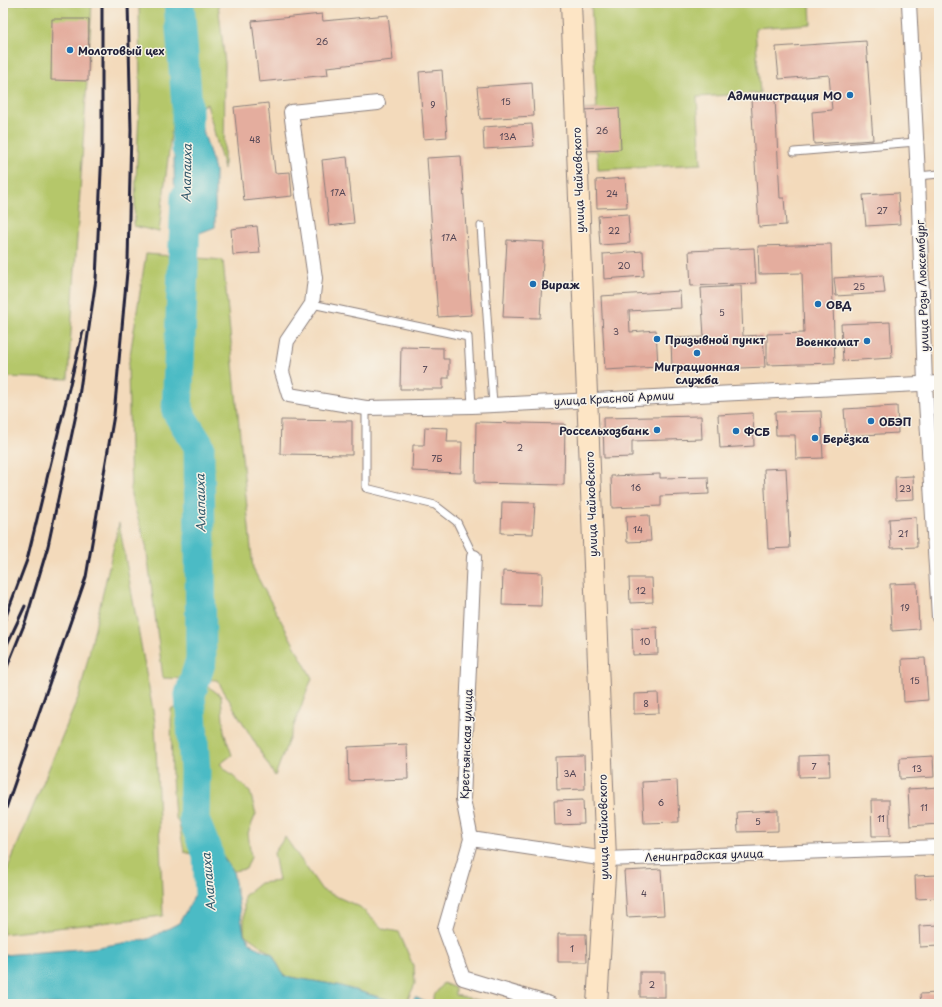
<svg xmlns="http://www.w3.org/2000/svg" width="942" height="1007" viewBox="0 0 942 1007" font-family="'Playpen Sans',sans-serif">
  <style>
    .green { fill: #b5c76b; stroke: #6c7453 }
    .water { fill: #4cbbc5; stroke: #376e80 }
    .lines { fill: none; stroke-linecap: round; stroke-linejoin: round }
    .river { stroke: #4cbbc5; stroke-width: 31 }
    .building { fill: #e4ad9e }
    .service-casing { stroke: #8a7e7b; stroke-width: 9 }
    .minor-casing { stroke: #8a7e7b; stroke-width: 16 }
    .secondary-casing { stroke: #8a7e7b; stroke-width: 22 }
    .service { stroke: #fff; stroke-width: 7 }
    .minor { stroke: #fff; stroke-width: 14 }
    .secondary { stroke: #fde5c5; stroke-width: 20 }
    .rail { stroke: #22223b; stroke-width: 3 }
    .poi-dot { fill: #1f6fb2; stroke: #f7f3e8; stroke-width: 1.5 }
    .labels { text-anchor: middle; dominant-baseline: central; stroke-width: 3; stroke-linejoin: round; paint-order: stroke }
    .number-label { font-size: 9px; fill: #524554 }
    .poi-label { font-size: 11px; font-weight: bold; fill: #22223b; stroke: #f7f3e8; text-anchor: start }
    .street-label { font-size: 11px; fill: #22223b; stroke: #f7f3e8 }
    .water-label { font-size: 12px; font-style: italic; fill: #31586b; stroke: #f7f3e8 }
  </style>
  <rect width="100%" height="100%" fill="#f7f3e8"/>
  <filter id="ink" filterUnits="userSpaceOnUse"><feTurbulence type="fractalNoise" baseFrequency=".025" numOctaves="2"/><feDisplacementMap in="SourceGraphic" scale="8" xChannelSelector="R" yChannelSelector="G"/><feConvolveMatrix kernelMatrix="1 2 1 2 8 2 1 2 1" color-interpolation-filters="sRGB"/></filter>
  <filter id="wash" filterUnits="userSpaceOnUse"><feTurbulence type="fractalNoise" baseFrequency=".012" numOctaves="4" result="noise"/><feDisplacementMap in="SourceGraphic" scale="16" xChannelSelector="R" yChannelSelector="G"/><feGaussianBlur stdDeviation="0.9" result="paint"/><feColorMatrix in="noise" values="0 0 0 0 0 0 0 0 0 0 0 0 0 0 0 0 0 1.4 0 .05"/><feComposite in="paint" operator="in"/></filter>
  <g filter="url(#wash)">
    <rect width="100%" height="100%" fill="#f3dabb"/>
    <g class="green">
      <path d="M 16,3 L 92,3 L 68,379 L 3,377 L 3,5 Z"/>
      <path d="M 139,3 L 218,3 L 225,64 L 224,169 L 207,104 L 173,118 L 159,232 L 134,226 L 140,90 Z"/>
      <path d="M 591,3 L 810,3 L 811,24 L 755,28 L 760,93 L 697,97 L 701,164 L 598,170 L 597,151 L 585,151 L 584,110 L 597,109 Z"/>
      <path d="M 146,254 L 223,260 L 253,569 L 312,678 L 275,776 L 217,680 L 163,678 L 146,545 L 131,495 L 128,368 Z"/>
      <path d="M 119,523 L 155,722 L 163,916 L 3,934 L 3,880 L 80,693 Z"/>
      <path d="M 204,683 L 221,696 L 224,732 L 232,755 L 220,764 L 250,792 L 256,814 L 248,833 L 251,857 L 246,869 L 233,871 L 223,857 L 216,839 L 199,818 L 204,805 L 199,736 L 208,731 L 196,711 L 194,690 Z"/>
      <path d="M 180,707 L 185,816 L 198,849 L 197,855 L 184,852 L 179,824 L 175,816 L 172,778 L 171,709 Z"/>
      <path d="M 285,837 L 322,890 L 360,907 L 383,929 L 399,932 L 414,968 L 415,984 L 407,1001 L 400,1003 L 337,985 L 284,976 L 272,954 L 244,934 L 244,896 L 260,883 L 279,881 L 274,853 Z"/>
      <path d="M 443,983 L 455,988 L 455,995 L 496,1004 L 433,1004 L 433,997 Z"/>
    </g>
    <g class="water">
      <path d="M 187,106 L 203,130 L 215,170 L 215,227 L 184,239 L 175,229 L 174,155 Z"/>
      <path d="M 208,855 L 223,857 L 233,871 L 244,934 L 253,946 L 272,954 L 284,976 L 337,985 L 402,1004 L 3,1004 L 3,955 L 92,948 L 148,939 L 179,923 L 199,888 L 195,860 Z"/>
      <path d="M 415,997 L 429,1004 L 410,1004 Z"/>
    </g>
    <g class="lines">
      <g class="river">
        <path d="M 179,3 L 187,106 L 187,148"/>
        <path d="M 186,197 L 177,411 L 199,446 L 201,660 L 190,695 L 195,771 L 194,820 L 208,855 L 210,897"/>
      </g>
    </g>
    <g id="blocks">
      <g class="building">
        <path d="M 322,14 L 323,21 L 388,15 L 393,60 L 327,67 L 328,75 L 259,82 L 252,21 Z"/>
        <path d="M 52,19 L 89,19 L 88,81 L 51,80 Z"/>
        <path d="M 866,41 L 873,140 L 814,144 L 812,112 L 832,110 L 829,75 L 779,79 L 776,47 Z"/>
        <path d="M 442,70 L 447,137 L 424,139 L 419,72 Z"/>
        <path d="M 532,83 L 534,116 L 480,119 L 477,87 Z"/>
        <path d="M 775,98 L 780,198 L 784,198 L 786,225 L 759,227 L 751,99 Z"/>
        <path d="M 268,103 L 275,173 L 290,172 L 292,196 L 244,201 L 234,107 Z"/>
        <path d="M 619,108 L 621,149 L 585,151 L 584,110 Z"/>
        <path d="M 532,124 L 534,146 L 484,149 L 483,127 Z"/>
        <path d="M 461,156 L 472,315 L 438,317 L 427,158 Z"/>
        <path d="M 347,157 L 354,223 L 329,226 L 322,160 Z"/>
        <path d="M 625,178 L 627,207 L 597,208 L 596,180 Z"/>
        <path d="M 898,193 L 900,224 L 866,226 L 863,195 Z"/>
        <path d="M 628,214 L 630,243 L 600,245 L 598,216 Z"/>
        <path d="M 257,226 L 260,253 L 233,255 L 231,229 Z"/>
        <path d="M 507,240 L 544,242 L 540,318 L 503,317 Z"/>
        <path d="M 831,244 L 835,363 L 767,365 L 767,334 L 804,333 L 802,273 L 759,274 L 758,246 Z"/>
        <path d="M 754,248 L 756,283 L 691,286 L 689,251 Z"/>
        <path d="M 643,251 L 644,276 L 604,279 L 603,254 Z"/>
        <path d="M 883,275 L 885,293 L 836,296 L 834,278 Z"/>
        <path d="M 741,286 L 743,336 L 763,335 L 765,367 L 672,371 L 671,338 L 704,337 L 701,288 Z"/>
        <path d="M 680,291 L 681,308 L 629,311 L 630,332 L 656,330 L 658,367 L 605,370 L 601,296 Z"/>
        <path d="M 890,322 L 892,358 L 843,361 L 841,324 Z"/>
        <path d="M 401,347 L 443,348 L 443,359 L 449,359 L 449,378 L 443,378 L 443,389 L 400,389 Z"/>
        <path d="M 897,406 L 898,433 L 846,436 L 844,409 Z"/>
        <path d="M 821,411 L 823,458 L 796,459 L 795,435 L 776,435 L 775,412 Z"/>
        <path d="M 753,413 L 754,446 L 720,448 L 718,415 Z"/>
        <path d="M 701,416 L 702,439 L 632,441 L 632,457 L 604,458 L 603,418 Z"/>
        <path d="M 281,420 L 352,421 L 352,455 L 280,454 Z"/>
        <path d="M 476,422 L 565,424 L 564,485 L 475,483 Z"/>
        <path d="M 425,427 L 448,428 L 447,442 L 462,442 L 461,473 L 412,471 L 413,445 L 424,445 Z"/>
        <path d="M 786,468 L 790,548 L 768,549 L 764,469 Z"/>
        <path d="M 660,474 L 660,478 L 708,477 L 709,494 L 661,496 L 661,506 L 612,508 L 611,476 Z"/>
        <path d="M 913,476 L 914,499 L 896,500 L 895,477 Z"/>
        <path d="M 502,502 L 535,503 L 533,534 L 501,533 Z"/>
        <path d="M 649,515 L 651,541 L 627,542 L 626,516 Z"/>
        <path d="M 916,517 L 917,547 L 891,548 L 889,519 Z"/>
        <path d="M 503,571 L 542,573 L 541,606 L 502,605 Z"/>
        <path d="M 629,578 L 652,578 L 653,602 L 630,603 Z"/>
        <path d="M 917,583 L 919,629 L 892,631 L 890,584 Z"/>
        <path d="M 657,627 L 658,654 L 633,655 L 632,628 Z"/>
        <path d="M 925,658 L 928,700 L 904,702 L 902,659 Z"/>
        <path d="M 658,693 L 659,713 L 634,714 L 634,694 Z"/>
        <path d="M 407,744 L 408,779 L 349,781 L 348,747 Z"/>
        <path d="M 829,755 L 830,776 L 799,777 L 799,756 Z"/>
        <path d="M 584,756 L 585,789 L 557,790 L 556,757 Z"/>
        <path d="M 933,756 L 934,777 L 900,779 L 899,758 Z"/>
        <path d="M 677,780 L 679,822 L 644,823 L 642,782 Z"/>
        <path d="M 939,787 L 939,824 L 910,826 L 908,789 Z"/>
        <path d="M 583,800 L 584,824 L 555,825 L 554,801 Z"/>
        <path d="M 871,800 L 889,800 L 890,836 L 872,836 Z"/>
        <path d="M 778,810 L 778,831 L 738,832 L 737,812 Z"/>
        <path d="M 661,869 L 664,915 L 627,917 L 624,871 Z"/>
        <path d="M 938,875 L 939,898 L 916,899 L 915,876 Z"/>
        <path d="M 939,925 L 939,946 L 920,947 L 919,926 Z"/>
        <path d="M 558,934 L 586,934 L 587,962 L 558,962 Z"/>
        <rect x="640" y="972" width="25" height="25"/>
        <path d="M 939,993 L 939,1004 L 921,1004 L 920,994 Z"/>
      </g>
    </g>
  </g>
  <g filter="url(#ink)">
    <use href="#blocks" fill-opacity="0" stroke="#8a7e7b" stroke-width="1"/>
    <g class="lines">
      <g class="service-casing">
        <g id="service">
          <path d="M 794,152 L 916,142"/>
          <path d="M 918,176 L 939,174"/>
          <path d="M 481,226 L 493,405"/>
          <path d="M 312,304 L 468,337 L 472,406"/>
          <path d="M 366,408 L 366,488 L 435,505 L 457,522 L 474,557"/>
        </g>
      </g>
      <g class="minor-casing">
        <g id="minor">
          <path d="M 909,3 L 918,176 L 925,384 L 939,617"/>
          <path d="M 378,103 L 291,112 L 315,278 L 312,304 L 287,341 L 282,372 L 289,395 L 366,408 L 472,406 L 939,383"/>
          <path d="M 474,557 L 463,799 L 471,839 L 445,929 L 463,978 L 550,1004"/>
          <path d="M 471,839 L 606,859 L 939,847"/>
        </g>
      </g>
      <g class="secondary-casing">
        <path id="secondary" d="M 571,3 L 606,859 L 597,1004"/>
      </g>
      <use href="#service" class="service"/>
      <use href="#minor" class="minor"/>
      <use href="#secondary" class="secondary"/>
      <g class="rail">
        <path d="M 3,624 L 27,560 L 83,331"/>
        <path d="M 3,653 L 25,606"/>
        <path d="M 3,677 L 26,620 L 48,546 L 77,410 L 96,279 L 102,150 L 102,3"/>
        <path d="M 3,817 L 86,577 L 114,415 L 128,261 L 131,130 L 128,3"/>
      </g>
    </g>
  </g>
  <g class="poi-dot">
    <circle cx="70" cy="50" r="4"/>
    <circle cx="850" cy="95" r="4"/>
    <circle cx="533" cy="284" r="4"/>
    <circle cx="818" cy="304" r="4"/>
    <circle cx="657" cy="339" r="4"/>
    <circle cx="867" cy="341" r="4"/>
    <circle cx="697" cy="353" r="4"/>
    <circle cx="871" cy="421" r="4"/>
    <circle cx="657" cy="430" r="4"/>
    <circle cx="736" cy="431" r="4"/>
    <circle cx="815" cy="438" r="4"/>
  </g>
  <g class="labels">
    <g class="number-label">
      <text x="322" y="41">26</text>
      <text x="506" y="101">15</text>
      <text x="433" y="104">9</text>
      <text x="602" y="130">26</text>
      <text x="508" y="136">13А</text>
      <text x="255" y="139">48</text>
      <text x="338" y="192">17А</text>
      <text x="612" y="193">24</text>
      <text x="882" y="210">27</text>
      <text x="614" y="230">22</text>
      <text x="449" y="237">17А</text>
      <text x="624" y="265">20</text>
      <text x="859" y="286">25</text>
      <text x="722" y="312">5</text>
      <text x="616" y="331">3</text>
      <text x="425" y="369">7</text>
      <text x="520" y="447">2</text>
      <text x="437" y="458">7Б</text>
      <text x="636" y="487">16</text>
      <text x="905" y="488">23</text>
      <text x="638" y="529">14</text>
      <text x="903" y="533">21</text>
      <text x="641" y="590">12</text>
      <text x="905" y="607">19</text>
      <text x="645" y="641">10</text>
      <text x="915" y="680">15</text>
      <text x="646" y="703">8</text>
      <text x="814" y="766">7</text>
      <text x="917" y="768">13</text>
      <text x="570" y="773">3А</text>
      <text x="661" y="802">6</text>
      <text x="924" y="807">11</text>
      <text x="569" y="812">3</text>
      <text x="881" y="818">11</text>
      <text x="758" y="821">5</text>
      <text x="644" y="893">4</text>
      <text x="572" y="948">1</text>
      <text x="652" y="984">2</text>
    </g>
    <g class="poi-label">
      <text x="78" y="50">Молотовый цех</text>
      <text x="842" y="95" text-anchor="end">Администрация МО</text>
      <text x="541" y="284">Вираж</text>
      <text x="826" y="304">ОВД</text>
      <text x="665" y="339">Призывной пункт</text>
      <text x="859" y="341" text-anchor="end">Военкомат</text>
      <text x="697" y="366" text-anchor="middle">Миграционная<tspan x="697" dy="13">служба</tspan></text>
      <text x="879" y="421">ОБЭП</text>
      <text x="649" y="430" text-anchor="end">Россельхозбанк</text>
      <text x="744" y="431">ФСБ</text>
      <text x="823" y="438">Берёзка</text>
    </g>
    <g class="street-label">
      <text transform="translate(578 180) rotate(-92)">улица Чайковского</text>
      <text transform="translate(922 286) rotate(-92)">улица Розы Люксембург</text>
      <text transform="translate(614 398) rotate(-3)">улица Красной Армии</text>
      <text transform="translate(591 504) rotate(-92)">улица Чайковского</text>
      <text transform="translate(466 744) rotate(-88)">Крестьянская улица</text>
      <text transform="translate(603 827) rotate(-91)">улица Чайковского</text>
      <text transform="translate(704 855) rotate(-2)">Ленинградская улица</text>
    </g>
    <g class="water-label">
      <text transform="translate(186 173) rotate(-89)">Алапаиха</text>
      <text transform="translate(200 503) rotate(-91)">Алапаиха</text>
      <text transform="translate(208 882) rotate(-95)">Алапаиха</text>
    </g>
  </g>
  <rect width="942" height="1007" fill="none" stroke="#f7f3e8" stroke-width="16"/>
</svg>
